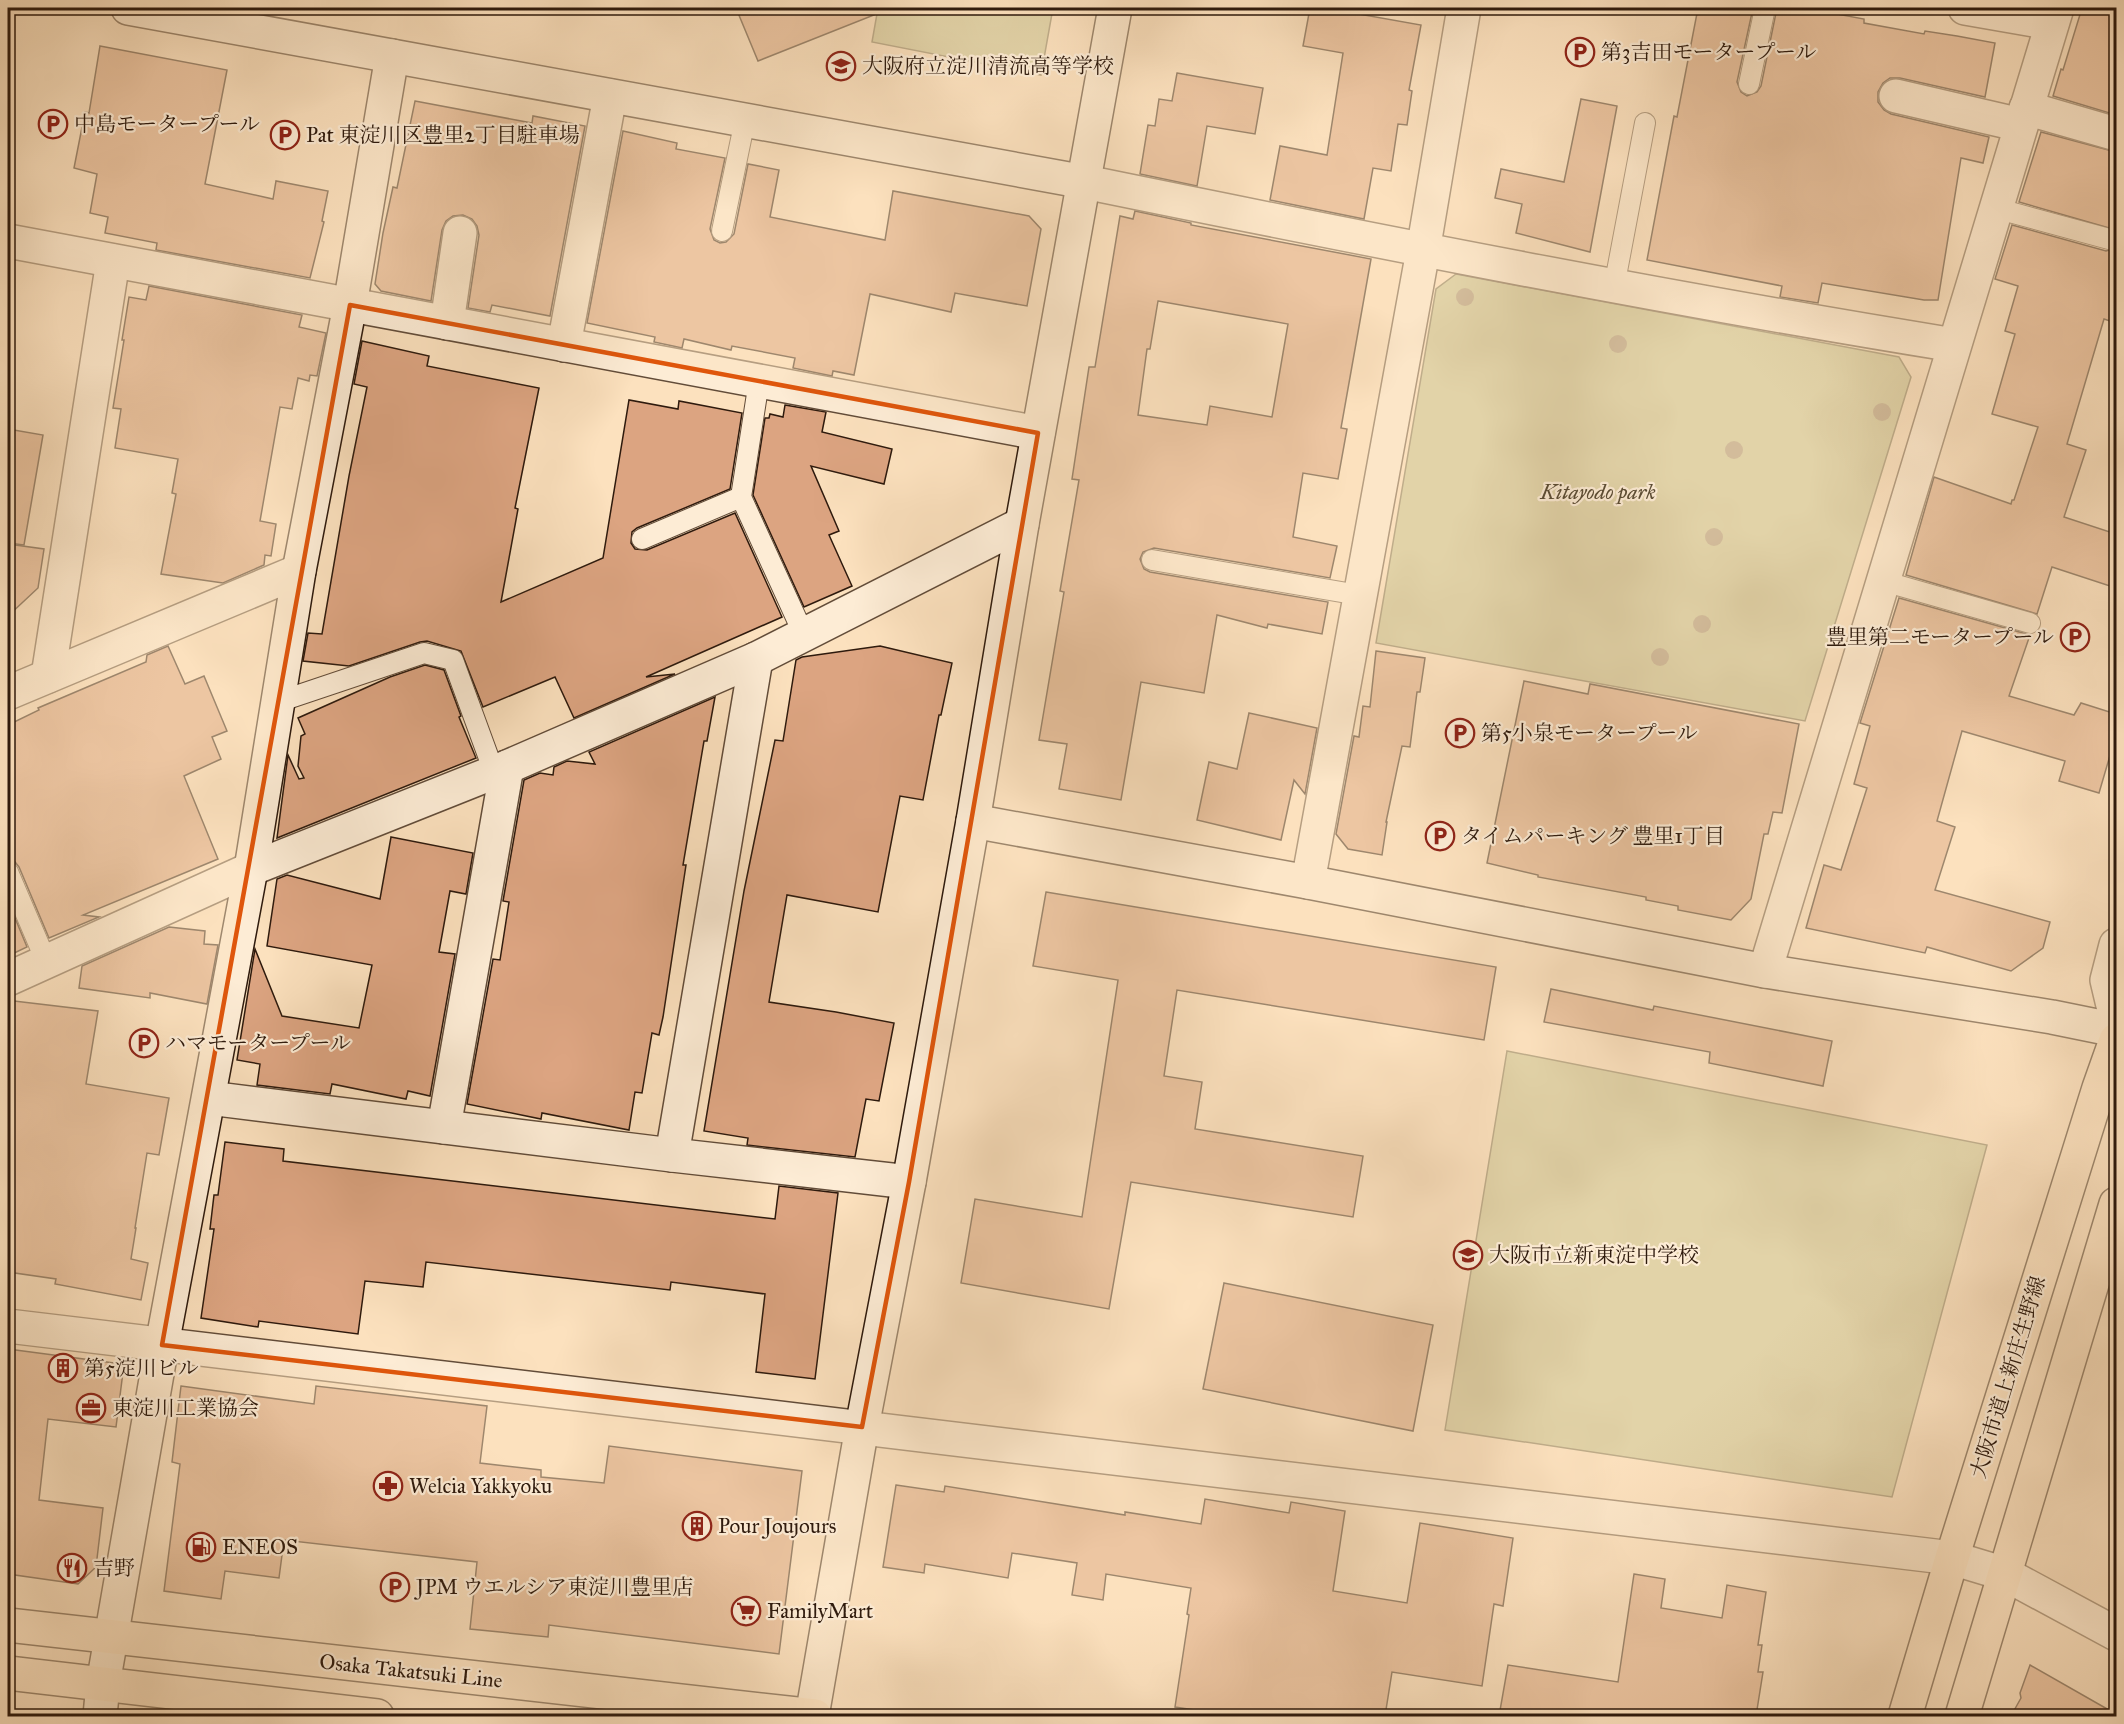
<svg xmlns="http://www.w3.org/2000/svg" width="2124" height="1724" viewBox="0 0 2124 1724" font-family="'IM FELL Great Primer','Noto Serif JP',serif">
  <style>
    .green { fill: #c3c28f; stroke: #786e4e; stroke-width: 1.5 }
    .building { fill: #dca481; stroke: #2e1a0d; stroke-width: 1.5; fill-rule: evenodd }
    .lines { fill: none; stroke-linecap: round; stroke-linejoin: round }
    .lane-casing { stroke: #624c39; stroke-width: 22 }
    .street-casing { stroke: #624c39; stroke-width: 36 }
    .secondary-casing { stroke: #2e1a0d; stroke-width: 36 }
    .primary-casing { stroke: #2e1a0d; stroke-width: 36 }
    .lane { stroke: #fdecd5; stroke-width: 20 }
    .street { stroke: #fdecd5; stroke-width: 33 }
    .secondary { stroke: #fdecd5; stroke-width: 33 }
    .primary { stroke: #fce1be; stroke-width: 33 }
    .tree { fill: #a38f72 }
    .marked { fill: none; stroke: #df560c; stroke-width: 4.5; stroke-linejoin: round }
    .labels { text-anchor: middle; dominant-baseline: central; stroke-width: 4.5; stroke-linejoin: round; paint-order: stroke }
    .poi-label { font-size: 21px; fill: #2e1a0d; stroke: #fdecd5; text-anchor: start }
    .park-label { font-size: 21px; font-style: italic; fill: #5b4c34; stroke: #fdecd5 }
    .street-label { font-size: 21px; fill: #2e1a0d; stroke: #fdecd5 }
  </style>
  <rect width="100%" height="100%" fill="#fce1be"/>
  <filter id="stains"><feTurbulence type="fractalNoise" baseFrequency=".00333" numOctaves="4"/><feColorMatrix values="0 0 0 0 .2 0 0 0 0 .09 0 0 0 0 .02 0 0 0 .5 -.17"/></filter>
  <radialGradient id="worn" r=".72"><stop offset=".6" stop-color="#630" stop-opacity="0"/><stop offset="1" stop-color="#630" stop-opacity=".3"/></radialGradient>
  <g class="green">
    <path d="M 878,8 L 1053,8 L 1041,75 L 872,42 Z"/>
    <path d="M 1456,274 L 1899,357 L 1911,377 L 1805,721 L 1376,643 L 1436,289 Z"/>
    <path d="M 1507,1051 L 1987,1145 L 1892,1497 L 1445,1430 Z"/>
  </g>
  <g class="building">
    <path d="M 736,8 L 889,8 L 889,9 L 758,61 Z"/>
    <path d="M 1310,8 L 1325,8 L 1421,25 L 1409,90 L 1412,91 L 1407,125 L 1398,124 L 1391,171 L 1373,168 L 1364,219 L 1270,200 L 1280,146 L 1327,155 L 1343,53 L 1303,46 Z"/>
    <path d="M 1698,8 L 1753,8 L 1737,82 L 1741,92 L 1747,96 L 1757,92 L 1761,86 L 1777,8 L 1805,8 L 1864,19 L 1864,23 L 1924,34 L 1925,31 L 1957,36 L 1995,43 L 1985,97 L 1900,78 L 1890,78 L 1883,83 L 1878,92 L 1878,102 L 1884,110 L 1891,114 L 1989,137 L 1983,163 L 1961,158 L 1938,300 L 1924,300 L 1822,283 L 1818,303 L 1780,297 L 1782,286 L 1647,260 L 1674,116 L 1677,117 Z"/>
    <path d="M 2082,8 L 2116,8 L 2116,115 L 2053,96 L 2061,69 L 2063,70 Z"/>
    <path d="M 100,46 L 227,70 L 205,184 L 273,199 L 276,181 L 328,191 L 322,221 L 324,222 L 310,278 L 156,250 L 157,243 L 105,233 L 108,217 L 90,213 L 97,174 L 74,168 L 85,112 L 89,113 Z"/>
    <path d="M 1177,73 L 1263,88 L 1255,134 L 1207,126 L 1197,186 L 1140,174 L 1148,125 L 1155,126 L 1159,99 L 1172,101 Z"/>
    <path d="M 1581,99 L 1617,106 L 1590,252 L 1516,233 L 1522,204 L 1495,198 L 1501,169 L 1564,182 Z"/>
    <path d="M 415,101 L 532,123 L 533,116 L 585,126 L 550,316 L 492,305 L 490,312 L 468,308 L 479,235 L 477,226 L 472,219 L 463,215 L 453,216 L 446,221 L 442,230 L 431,301 L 381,291 L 375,284 L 383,233 L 393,187 L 397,188 Z"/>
    <path d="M 623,131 L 677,143 L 676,149 L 725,158 L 710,229 L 714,240 L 720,243 L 726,242 L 734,234 L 748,164 L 779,170 L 770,217 L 885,240 L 893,191 L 1029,216 L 1041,229 L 1027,306 L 955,293 L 951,312 L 870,294 L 854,375 L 833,371 L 832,376 L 793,368 L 795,358 L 732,346 L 731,350 L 684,339 L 682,348 L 673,346 L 654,342 L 655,337 L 587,323 Z"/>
    <path d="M 2041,132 L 2116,152 L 2116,230 L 2019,202 Z"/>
    <path d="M 1135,211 L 1191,223 L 1191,225 L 1371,259 L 1341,428 L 1347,429 L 1338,479 L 1303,473 L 1293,537 L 1337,546 L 1330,578 L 1154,548 L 1143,552 L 1140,559 L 1144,569 L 1150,572 L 1328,602 L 1322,634 L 1268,624 L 1267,628 L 1217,615 L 1204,693 L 1141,682 L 1121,800 L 1059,789 L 1067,744 L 1039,740 L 1064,592 L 1060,591 L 1079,480 L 1072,479 L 1089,367 L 1095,367 L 1120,216 L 1133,219 ZM 1158,301 L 1288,324 L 1272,417 L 1210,406 L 1207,425 L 1138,415 L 1147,349 L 1150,349 Z"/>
    <path d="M 2012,225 L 2106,251 L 2116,248 L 2116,323 L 2104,319 L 2067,444 L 2086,450 L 2064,517 L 2116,534 L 2116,588 L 2052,567 L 2037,614 L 1906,575 L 1934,477 L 2011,504 L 2012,500 L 2014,500 L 2038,427 L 1992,414 L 2015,334 L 2005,331 L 2018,286 L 1995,279 Z"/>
    <path d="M 149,286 L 302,315 L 299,327 L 326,333 L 317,376 L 310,375 L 309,381 L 298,378 L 292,409 L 280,407 L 260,521 L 276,524 L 271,556 L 265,555 L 264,565 L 223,583 L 161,574 L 176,494 L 172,493 L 178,459 L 115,448 L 121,409 L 113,408 L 124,340 L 122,340 L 129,297 L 146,300 Z"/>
    <path d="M 362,341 L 429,356 L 427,366 L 539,388 L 515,508 L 518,509 L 501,602 L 603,558 L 629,400 L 678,409 L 679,401 L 742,413 L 730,489 L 637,528 L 632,532 L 631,543 L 635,549 L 647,550 L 735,513 L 782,617 L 646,677 L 675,674 L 574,718 L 555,677 L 483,707 L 461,651 L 427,641 L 420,642 L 349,666 L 303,661 L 308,633 L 322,634 L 349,476 L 367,387 L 354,384 Z"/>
    <path d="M 785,405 L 826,412 L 822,432 L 892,449 L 884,484 L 811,466 L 839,531 L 829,535 L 852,586 L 804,607 L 753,495 L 765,418 L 769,418 L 770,414 L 783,417 Z"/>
    <path d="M 8,429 L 43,435 L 24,545 L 8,543 Z"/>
    <path d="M 8,544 L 44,549 L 38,588 L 8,616 Z"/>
    <path d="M 1899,598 L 2030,635 L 2009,696 L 2074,715 L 2081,703 L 2116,714 L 2116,735 L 2099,793 L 2059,781 L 2065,761 L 1962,731 L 1937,821 L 1955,827 L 1935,890 L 2050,922 L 2043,948 L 2011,971 L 1927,947 L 1925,953 L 1806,928 L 1824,865 L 1841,870 L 1867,788 L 1854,784 L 1870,726 L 1860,723 Z"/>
    <path d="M 168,646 L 185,684 L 204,676 L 227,731 L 212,737 L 221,759 L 184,776 L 218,859 L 83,915 L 99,917 L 49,938 L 19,867 L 15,862 L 8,860 L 8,725 L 39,710 L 38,708 L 146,662 L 147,655 Z"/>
    <path d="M 880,646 L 952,663 L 941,715 L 939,715 L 923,800 L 900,796 L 878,912 L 787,895 L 769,1002 L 836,1012 L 894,1023 L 879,1101 L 866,1099 L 855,1157 L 747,1145 L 748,1138 L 704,1131 L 744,891 L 775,740 L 783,741 L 796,660 L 802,657 Z"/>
    <path d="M 1376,651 L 1425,658 L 1420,692 L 1417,692 L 1410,747 L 1402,746 L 1386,822 L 1387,822 L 1382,855 L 1348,849 L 1336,834 L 1354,736 L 1359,737 L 1363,706 L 1370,707 Z"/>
    <path d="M 425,665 L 444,670 L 461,716 L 459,717 L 476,758 L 277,838 L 288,755 L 299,779 L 304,778 L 298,766 L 301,736 L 305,734 L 298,718 L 390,677 Z"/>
    <path d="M 1524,681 L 1588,694 L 1590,684 L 1799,724 L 1782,813 L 1773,812 L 1768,834 L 1764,834 L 1751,899 L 1731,920 L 1678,910 L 1678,906 L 1646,900 L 1646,897 L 1538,877 L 1538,875 L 1487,863 Z"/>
    <path d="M 715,697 L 707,741 L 704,741 L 683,865 L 686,865 L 663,1017 L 659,1035 L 652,1033 L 642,1093 L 635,1092 L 629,1130 L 542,1113 L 541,1119 L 467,1104 L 493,959 L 500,960 L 509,902 L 503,901 L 524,780 L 540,773 L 553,775 L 554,767 L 567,761 L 595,764 L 589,752 Z"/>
    <path d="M 1249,713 L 1317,728 L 1305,794 L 1294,780 L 1281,840 L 1197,820 L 1209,762 L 1237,769 Z"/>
    <path d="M 391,837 L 473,853 L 466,894 L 450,891 L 439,952 L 455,954 L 430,1096 L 408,1091 L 406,1099 L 332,1084 L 330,1094 L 257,1085 L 260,1064 L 237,1060 L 255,949 L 282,1016 L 359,1028 L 372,965 L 267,946 L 277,879 L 287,875 L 380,899 Z"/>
    <path d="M 1046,892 L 1496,967 L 1484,1040 L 1177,990 L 1164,1076 L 1202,1082 L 1195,1129 L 1363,1156 L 1353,1217 L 1131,1182 L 1109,1309 L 961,1283 L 975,1199 L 1082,1217 L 1118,980 L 1033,966 Z"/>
    <path d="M 8,901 L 27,947 L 8,956 Z"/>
    <path d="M 169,927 L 205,931 L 204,944 L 218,945 L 207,1004 L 150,993 L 150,998 L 79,988 L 82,966 Z"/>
    <path d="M 1551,989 L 1653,1010 L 1654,1006 L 1832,1041 L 1823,1086 L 1709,1063 L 1710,1052 L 1544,1022 Z"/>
    <path d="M 14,1001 L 98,1011 L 86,1084 L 169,1098 L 159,1155 L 147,1153 L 135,1228 L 136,1228 L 131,1259 L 148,1263 L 141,1300 L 55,1284 L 56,1279 L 8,1272 L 8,1052 Z"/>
    <path d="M 225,1142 L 284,1149 L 283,1161 L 775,1219 L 779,1186 L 838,1193 L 815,1379 L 756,1372 L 765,1294 L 671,1282 L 670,1290 L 426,1262 L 423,1287 L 365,1281 L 358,1334 L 259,1321 L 258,1327 L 201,1318 L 214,1229 L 210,1229 L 214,1195 L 218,1195 Z"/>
    <path d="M 1224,1283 L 1433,1325 L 1413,1431 L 1203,1389 Z"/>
    <path d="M 8,1349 L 114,1363 L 123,1372 L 116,1427 L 48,1419 L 39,1500 L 103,1508 L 96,1567 L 78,1584 L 8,1574 Z"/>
    <path d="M 181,1386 L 314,1404 L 316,1386 L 487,1406 L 480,1463 L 541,1470 L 541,1477 L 604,1483 L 609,1446 L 802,1471 L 779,1654 L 549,1625 L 548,1637 L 470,1629 L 477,1562 L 284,1540 L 279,1578 L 225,1571 L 221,1599 L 164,1591 L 180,1464 L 172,1462 Z"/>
    <path d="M 896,1485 L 944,1492 L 945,1486 L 1125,1515 L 1125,1512 L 1201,1524 L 1205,1499 L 1289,1513 L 1291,1502 L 1345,1511 L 1333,1591 L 1407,1603 L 1420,1523 L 1513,1538 L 1503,1606 L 1494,1604 L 1482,1686 L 1392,1672 L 1385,1716 L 1233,1716 L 1175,1707 L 1189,1615 L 1187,1614 L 1191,1588 L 1106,1574 L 1103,1600 L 1072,1595 L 1077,1563 L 1012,1553 L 1008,1578 L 925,1564 L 924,1573 L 883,1567 Z"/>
    <path d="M 1634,1574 L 1665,1579 L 1661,1608 L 1722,1618 L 1727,1585 L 1766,1592 L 1758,1645 L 1762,1645 L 1758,1672 L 1763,1672 L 1756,1716 L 1499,1716 L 1508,1665 L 1618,1682 Z"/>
    <path d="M 2030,1665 L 2116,1714 L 2116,1716 L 2011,1716 L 2021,1698 L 2020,1693 Z"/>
  </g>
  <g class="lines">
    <g class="lane-casing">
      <g id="lane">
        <path d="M 1749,84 L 1765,8"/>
        <path d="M 1995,208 L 2109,239"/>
        <path d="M 722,231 L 745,120"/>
        <path d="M 1614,287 L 1645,123"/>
        <path d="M 759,381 L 741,497 L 804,635"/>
        <path d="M 642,539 L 741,497"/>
        <path d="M 1152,560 L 1359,595"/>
        <path d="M 1883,581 L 2030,623"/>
        <path d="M 278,702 L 424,653 L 453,660 L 494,772"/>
        <path d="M 8,872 L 46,961"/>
      </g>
    </g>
    <g class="street-casing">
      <g id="street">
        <path d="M 1965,8 L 2052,23"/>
        <path d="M 1896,96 L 2021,125"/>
        <path d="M 2026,108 L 2116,134"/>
        <path d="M 1085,182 C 1374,241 1663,298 1954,345"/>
        <path d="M 8,241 L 1038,433"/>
        <path d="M 447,323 L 460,233"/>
        <path d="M 564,345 L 610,96"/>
        <path d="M 48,676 L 113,261"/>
        <path d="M 8,693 L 299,571"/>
        <path d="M 1308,882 L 1423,251 L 1464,8"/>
        <path d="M 2116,945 L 2107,980 L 2116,1018"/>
        <path d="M 1765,971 L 2057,8"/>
        <path d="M 8,979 L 251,869 L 507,767 L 756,659 L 1022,524"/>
        <path d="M 209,1098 L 672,1155 L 909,1182"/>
        <path d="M 444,1127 L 507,767"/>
        <path d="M 672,1155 L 756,659"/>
        <path d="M 8,1326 L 1952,1558 L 2005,1574 L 2116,1634"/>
      </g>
    </g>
    <g class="secondary-casing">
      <g id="secondary">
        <path d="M 128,8 L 1085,182"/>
        <path d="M 973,821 L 1308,882 L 1765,971 L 2052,1017 L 2116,1030"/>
        <path d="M 100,1716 L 103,1684 L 162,1345 L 251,869 L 299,571 L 350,305 L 392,56"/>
        <path d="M 812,1716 L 862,1427 L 909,1182 L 973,821 L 1022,524 L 1115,8"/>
      </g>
    </g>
    <g class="primary-casing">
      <g id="primary">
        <path d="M 8,1625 L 815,1716"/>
        <path d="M 8,1673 L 377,1716"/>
        <path d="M 1905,1716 L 1952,1558 L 2099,1088 L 2116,1040"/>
        <path d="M 1962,1716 L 2116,1204"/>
      </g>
    </g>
    <use href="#lane" class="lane"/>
    <use href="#street" class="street"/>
    <use href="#secondary" class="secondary"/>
    <use href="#primary" class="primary"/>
  </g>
  <g class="tree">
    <circle cx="1465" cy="297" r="9"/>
    <circle cx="1618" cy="344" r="9"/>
    <circle cx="1882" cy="412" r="9"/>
    <circle cx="1734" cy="450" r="9"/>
    <circle cx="1714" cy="537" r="9"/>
    <circle cx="1702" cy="624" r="9"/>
    <circle cx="1660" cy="657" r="9"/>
  </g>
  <path d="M0 0H2124V1724H0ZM 350,305 L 1038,433 L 909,1182 L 862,1427 L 162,1345 Z" fill="#fce1be" fill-opacity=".55" fill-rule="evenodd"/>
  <path class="marked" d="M 350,305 L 1038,433 L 909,1182 L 862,1427 L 162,1345 Z"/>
  <defs>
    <g id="parking-ring" transform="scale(1.5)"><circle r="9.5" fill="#fdecd5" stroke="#8f2418" stroke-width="1.5"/><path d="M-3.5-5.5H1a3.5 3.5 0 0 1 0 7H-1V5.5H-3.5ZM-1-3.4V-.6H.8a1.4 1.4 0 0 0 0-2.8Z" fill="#8f2418"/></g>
    <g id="school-ring" transform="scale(1.5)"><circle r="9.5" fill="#fdecd5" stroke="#8f2418" stroke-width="1.5"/><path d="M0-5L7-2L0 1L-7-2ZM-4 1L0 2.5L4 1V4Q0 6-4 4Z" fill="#8f2418"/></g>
    <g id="building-ring" transform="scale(1.5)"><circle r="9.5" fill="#fdecd5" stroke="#8f2418" stroke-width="1.5"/><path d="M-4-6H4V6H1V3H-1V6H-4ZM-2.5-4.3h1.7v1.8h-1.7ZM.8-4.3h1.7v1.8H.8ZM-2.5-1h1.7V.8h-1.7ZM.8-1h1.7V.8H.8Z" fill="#8f2418"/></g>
    <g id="office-ring" transform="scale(1.5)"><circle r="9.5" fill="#fdecd5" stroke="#8f2418" stroke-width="1.5"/><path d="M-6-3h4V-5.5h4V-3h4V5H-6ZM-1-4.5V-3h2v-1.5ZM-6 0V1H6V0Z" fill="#8f2418"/></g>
    <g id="pharmacy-ring" transform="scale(1.5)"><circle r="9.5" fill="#fdecd5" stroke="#8f2418" stroke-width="1.5"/><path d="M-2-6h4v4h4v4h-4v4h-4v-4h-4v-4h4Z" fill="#8f2418"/></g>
    <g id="fuel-ring" transform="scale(1.5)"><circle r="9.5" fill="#fdecd5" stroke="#8f2418" stroke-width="1.5"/><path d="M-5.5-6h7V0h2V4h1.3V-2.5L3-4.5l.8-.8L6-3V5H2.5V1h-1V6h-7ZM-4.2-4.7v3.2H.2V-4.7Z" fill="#8f2418"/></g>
    <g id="restaurant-ring" transform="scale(1.5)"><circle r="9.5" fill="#fdecd5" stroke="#8f2418" stroke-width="1.5"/><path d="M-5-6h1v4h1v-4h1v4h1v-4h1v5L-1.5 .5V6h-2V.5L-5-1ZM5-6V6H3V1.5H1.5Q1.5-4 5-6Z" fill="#8f2418"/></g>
    <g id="supermarket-ring" transform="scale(1.5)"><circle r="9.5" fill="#fdecd5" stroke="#8f2418" stroke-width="1.5"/><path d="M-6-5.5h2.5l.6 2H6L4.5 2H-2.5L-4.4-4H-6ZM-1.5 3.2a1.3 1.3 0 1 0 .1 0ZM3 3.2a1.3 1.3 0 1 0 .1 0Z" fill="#8f2418"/></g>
  </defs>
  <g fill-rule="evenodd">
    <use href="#parking-ring" x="1580" y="52"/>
    <use href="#school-ring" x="841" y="66"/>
    <use href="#parking-ring" x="53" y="124"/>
    <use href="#parking-ring" x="285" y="135"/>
    <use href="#parking-ring" x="2075" y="637"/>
    <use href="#parking-ring" x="1460" y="733"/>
    <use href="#parking-ring" x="1440" y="836"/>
    <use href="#parking-ring" x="144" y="1043"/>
    <use href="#school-ring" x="1468" y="1255"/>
    <use href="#building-ring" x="63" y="1368"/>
    <use href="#office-ring" x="91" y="1408"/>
    <use href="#pharmacy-ring" x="388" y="1486"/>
    <use href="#building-ring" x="697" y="1526"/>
    <use href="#fuel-ring" x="201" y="1547"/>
    <use href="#restaurant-ring" x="72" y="1568"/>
    <use href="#parking-ring" x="395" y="1587"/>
    <use href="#supermarket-ring" x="746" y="1611"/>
  </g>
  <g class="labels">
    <g class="poi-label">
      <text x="1601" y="52">第3吉田モータープール</text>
      <text x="862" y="66">大阪府立淀川清流高等学校</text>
      <text x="74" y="124">中島モータープール</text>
      <text x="306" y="135">Pat 東淀川区豊里2丁目駐車場</text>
      <text x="2054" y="637" text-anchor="end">豊里第二モータープール</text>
      <text x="1481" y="733">第5小泉モータープール</text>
      <text x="1461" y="836">タイムパーキング 豊里1丁目</text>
      <text x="165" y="1043">ハマモータープール</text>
      <text x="1489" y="1255">大阪市立新東淀中学校</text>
      <text x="84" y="1368">第5淀川ビル</text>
      <text x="112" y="1408">東淀川工業協会</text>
      <text x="409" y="1486">Welcia Yakkyoku</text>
      <text x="718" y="1526">Pour Joujours</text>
      <text x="222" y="1547">ENEOS</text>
      <text x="93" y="1568">吉野</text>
      <text x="416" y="1587">JPM ウエルシア東淀川豊里店</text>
      <text x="767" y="1611">FamilyMart</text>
    </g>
    <g class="park-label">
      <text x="1598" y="492">Kitayodo park</text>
    </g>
    <g class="street-label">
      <text transform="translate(2008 1377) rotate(-73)">大阪市道上新庄生野線</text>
      <text transform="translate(411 1671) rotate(6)">Osaka Takatsuki Line</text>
    </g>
  </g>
  <rect width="2124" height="1724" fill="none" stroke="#fce1be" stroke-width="30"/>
  <rect x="9" y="9" width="2106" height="1706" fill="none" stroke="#2e1a0d" stroke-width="3"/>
  <rect x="15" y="15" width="2094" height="1694" fill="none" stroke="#2e1a0d" stroke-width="1.5"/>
  <rect width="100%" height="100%" filter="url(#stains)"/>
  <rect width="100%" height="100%" fill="url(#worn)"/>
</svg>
